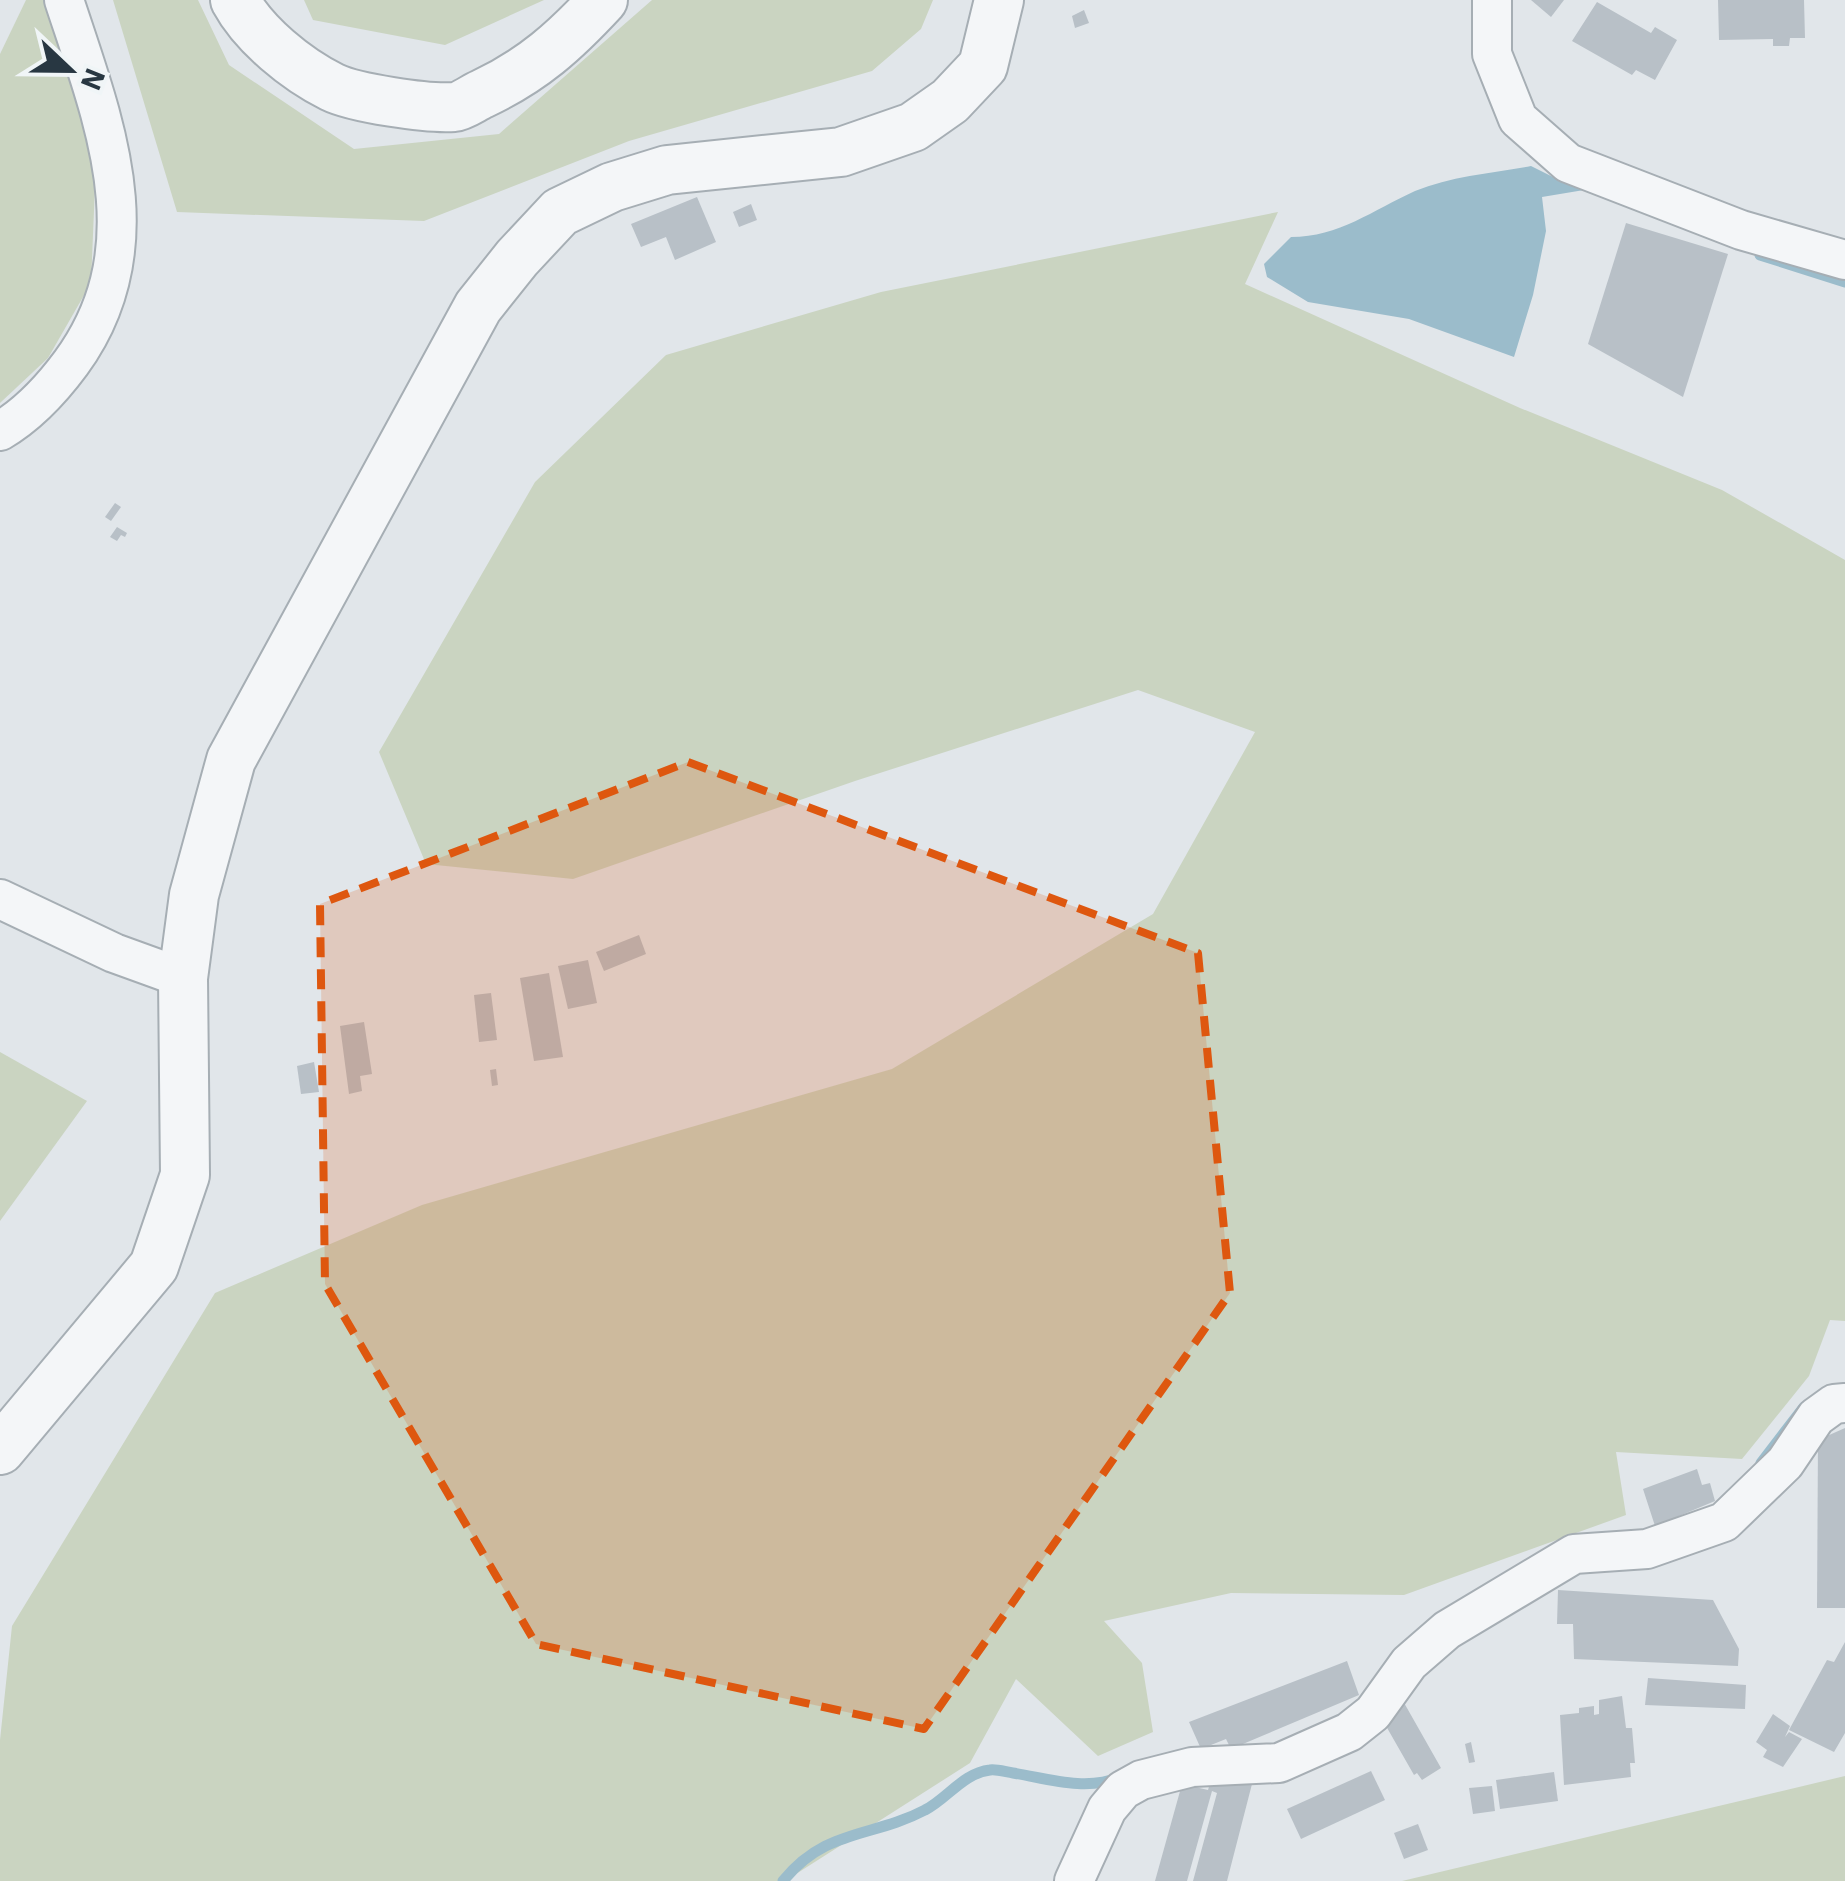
<svg xmlns="http://www.w3.org/2000/svg" width="1845" height="1881" viewBox="0 0 1845 1881" font-family="'IBM Plex Sans',sans-serif">
  <style>
    .green { fill: #cad4c1 }
    .water { fill: #9bbccb }
    .lines { fill: none; stroke-linecap: round; stroke-linejoin: round }
    .stream { stroke: #9bbccb; stroke-width: 11 }
    .building { fill: #b8c0c7 }
    .minor-casing { stroke: #a6aeb4; stroke-width: 42 }
    .tertiary-casing { stroke: #a6aeb4; stroke-width: 52 }
    .minor { stroke: #f4f6f8; stroke-width: 38 }
    .tertiary { stroke: #f4f6f8; stroke-width: 48 }
    .marked { fill: #de570f; fill-opacity: 0.2; stroke: #de570f; stroke-width: 8; stroke-dasharray: 20 12; stroke-linejoin: round }
  </style>
  <rect width="100%" height="100%" fill="#e1e6ea"/>
  <g class="green">
    <path d="M 26,0 L 44,0 L 60,24 L 96,162 L 91,283 L 48,358 L 0,403 L 0,54 Z"/>
    <path d="M 113,0 L 198,0 L 229,65 L 354,149 L 499,134 L 652,0 L 933,0 L 921,29 L 872,71 L 629,141 L 424,221 L 177,212 Z"/>
    <path d="M 304,0 L 544,0 L 445,45 L 313,20 Z"/>
    <path d="M 1278,212 L 1245,284 L 1520,408 L 1722,490 L 1845,560 L 1845,1321 L 1830,1320 L 1809,1376 L 1742,1459 L 1616,1452 L 1626,1515 L 1404,1595 L 1231,1593 L 1104,1621 L 1142,1663 L 1153,1732 L 1098,1756 L 1016,1679 L 970,1763 L 785,1881 L 0,1881 L 0,1740 L 12,1626 L 215,1293 L 422,1205 L 892,1069 L 1153,914 L 1255,732 L 1138,690 L 855,781 L 573,879 L 426,864 L 379,752 L 535,482 L 666,355 L 881,292 Z"/>
    <path d="M 0,1052 L 87,1101 L 0,1221 Z"/>
    <path d="M 1845,1776 L 1845,1881 L 1402,1881 Z"/>
  </g>
  <path class="water" d="M 1531,166 L 1559,180 L 1581,183 L 1590,189 L 1542,197 L 1546,231 L 1533,295 L 1514,357 L 1409,319 L 1308,302 L 1267,277 L 1264,264 L 1291,237 C 1339,237 1373,210 1415,191 C 1451,176 1493,173 1531,166 Z"/>
  <g class="lines">
    <g class="stream">
      <path d="M 1760,255 L 1845,282"/>
      <path d="M 1761,1463 L 1804,1407"/>
      <path d="M 783,1881 C 826,1828 872,1838 925,1810 C 947,1799 963,1773 990,1770 C 996,1769 1006,1772 1013,1773 C 1045,1778 1087,1792 1119,1777"/>
    </g>
  </g>
  <g class="building">
    <path d="M 1531,0 L 1564,0 L 1551,17 Z"/>
    <path d="M 1718,0 L 1804,0 L 1805,38 L 1790,38 L 1789,46 L 1773,46 L 1773,39 L 1719,40 Z"/>
    <path d="M 1597,2 L 1651,33 L 1655,27 L 1677,40 L 1655,80 L 1636,70 L 1632,75 L 1572,41 Z"/>
    <path d="M 1084,10 L 1089,23 L 1075,28 L 1072,16 Z"/>
    <path d="M 697,197 L 716,242 L 675,260 L 666,237 L 641,247 L 631,224 Z"/>
    <path d="M 751,204 L 757,220 L 739,227 L 733,212 Z"/>
    <path d="M 1626,223 L 1728,254 L 1683,397 L 1588,344 Z"/>
    <path d="M 115,503 L 121,507 L 111,521 L 105,517 Z"/>
    <path d="M 117,527 L 127,533 L 125,537 L 121,535 L 117,541 L 110,537 Z"/>
    <path d="M 639,935 L 646,954 L 604,971 L 596,952 Z"/>
    <path d="M 588,960 L 597,1003 L 568,1009 L 558,966 Z"/>
    <path d="M 549,973 L 563,1057 L 534,1061 L 520,978 Z"/>
    <path d="M 491,993 L 497,1040 L 479,1042 L 474,995 Z"/>
    <path d="M 364,1022 L 372,1074 L 360,1076 L 362,1091 L 349,1094 L 340,1026 Z"/>
    <path d="M 314,1062 L 319,1092 L 301,1094 L 297,1066 Z"/>
    <path d="M 496,1069 L 498,1085 L 492,1086 L 490,1070 Z"/>
    <path d="M 1845,1428 L 1845,1608 L 1817,1608 L 1818,1440 Z"/>
    <path d="M 1697,1469 L 1702,1485 L 1710,1483 L 1715,1501 L 1655,1526 L 1643,1489 Z"/>
    <path d="M 1558,1590 L 1713,1600 L 1739,1649 L 1738,1666 L 1574,1659 L 1573,1624 L 1557,1624 Z"/>
    <path d="M 1845,1642 L 1845,1733 L 1834,1752 L 1789,1730 L 1827,1660 L 1834,1662 Z"/>
    <path d="M 1347,1661 L 1359,1695 L 1231,1749 L 1226,1739 L 1201,1749 L 1189,1722 Z"/>
    <path d="M 1648,1678 L 1746,1685 L 1745,1709 L 1645,1705 Z"/>
    <path d="M 1622,1696 L 1626,1728 L 1632,1728 L 1635,1763 L 1630,1763 L 1631,1777 L 1564,1785 L 1560,1715 L 1579,1713 L 1579,1708 L 1594,1706 L 1594,1715 L 1599,1714 L 1599,1700 Z"/>
    <path d="M 1403,1701 L 1441,1768 L 1422,1780 L 1417,1773 L 1414,1775 L 1386,1726 Z"/>
    <path d="M 1773,1714 L 1790,1726 L 1785,1737 L 1789,1732 L 1802,1739 L 1783,1767 L 1763,1757 L 1767,1750 L 1756,1742 Z"/>
    <path d="M 1471,1742 L 1475,1762 L 1469,1763 L 1465,1744 Z"/>
    <path d="M 1371,1771 L 1385,1800 L 1301,1839 L 1287,1809 Z"/>
    <path d="M 1554,1772 L 1558,1801 L 1500,1809 L 1496,1780 Z"/>
    <path d="M 1213,1773 L 1252,1784 L 1227,1881 L 1193,1881 L 1217,1793 L 1212,1791 L 1187,1881 L 1155,1881 L 1182,1784 L 1208,1790 Z"/>
    <path d="M 1492,1786 L 1495,1811 L 1473,1814 L 1469,1788 Z"/>
    <path d="M 1418,1824 L 1428,1850 L 1404,1859 L 1394,1833 Z"/>
  </g>
  <g class="lines">
    <g class="minor-casing">
      <g id="minor">
        <path d="M 1492,0 L 1492,54 L 1518,119 L 1568,163 L 1741,230 L 1845,260"/>
        <path d="M 0,431 C 29,414 51,390 71,363 C 156,247 104,122 64,0"/>
        <path d="M 0,899 L 114,953 L 183,978"/>
        <path d="M 1074,1881 L 1107,1809 L 1123,1790 L 1141,1780 L 1192,1767 L 1279,1763 L 1349,1732 L 1373,1713 L 1409,1663 L 1447,1630 L 1574,1554 L 1647,1549 L 1724,1522 L 1785,1463 L 1816,1417 L 1834,1404 L 1845,1403"/>
      </g>
    </g>
    <g class="tertiary-casing">
      <g id="tertiary">
        <path d="M 235,0 C 254,35 296,69 332,87 C 354,98 428,109 454,107 C 463,106 473,98 482,94 C 533,70 565,41 603,0"/>
        <path d="M 0,1450 L 154,1266 L 185,1175 L 183,978 L 194,895 L 231,760 L 478,307 L 517,258 L 560,212 L 612,187 L 667,170 L 841,152 L 913,127 L 950,101 L 983,66 L 999,0"/>
      </g>
    </g>
    <use href="#minor" class="minor"/>
    <use href="#tertiary" class="tertiary"/>
  </g>
  <path class="marked" d="M 688,762 L 1198,953 L 1230,1293 L 924,1729 L 536,1644 L 325,1284 L 320,904 Z"/>
  <g transform="translate(70 70) rotate(112)" stroke="#f0f5f7" stroke-width="8" paint-order="stroke">
  <path d="M0-8L18 38L0 25L-18 38Z" fill="#283742"/>
  <text y="-15" font-size="28" font-weight="bold" text-anchor="middle" fill="#283742">N</text>
  </g>
</svg>
